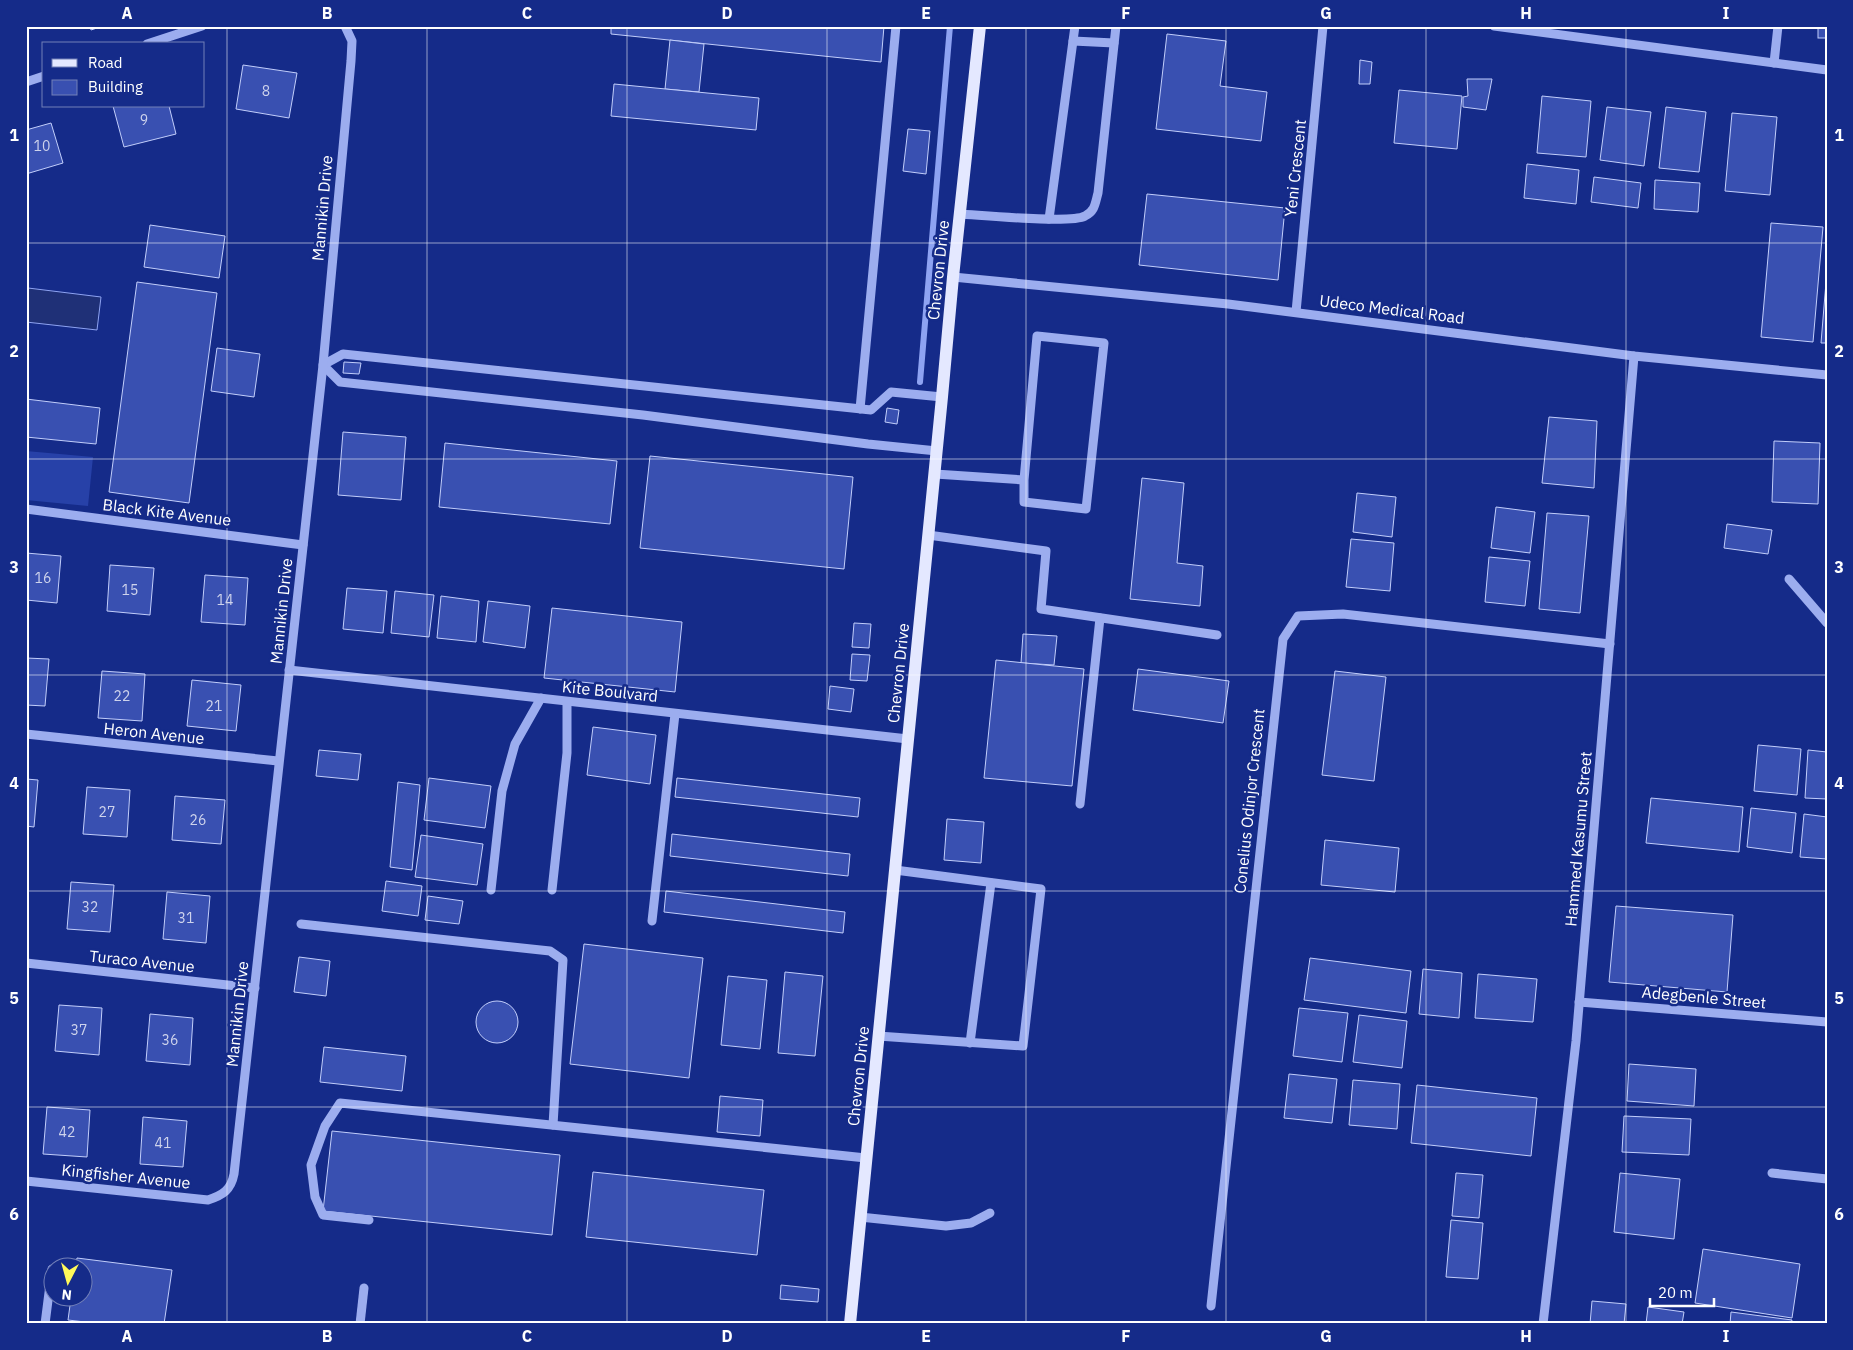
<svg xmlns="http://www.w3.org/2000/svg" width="1853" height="1350" viewBox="0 0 1853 1350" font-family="'IBM Plex Sans',sans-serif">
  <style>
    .pitch { fill: #2741a8 }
    .water { fill: #1f3077; stroke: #8ea3f2 }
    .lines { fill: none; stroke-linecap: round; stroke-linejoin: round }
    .stream { stroke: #8ea3f2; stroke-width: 6 }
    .building { fill: #3950b1; stroke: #c2cefb }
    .minor { stroke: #9cadef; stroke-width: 9 }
    .major { stroke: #e4e8ff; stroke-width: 12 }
    .grid { fill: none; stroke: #fff; stroke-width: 1; stroke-opacity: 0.55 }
    .labels { text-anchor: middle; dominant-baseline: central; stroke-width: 5; stroke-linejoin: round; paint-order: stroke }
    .number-label { font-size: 14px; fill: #ced3ec }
    .street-label { font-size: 16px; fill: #fff; stroke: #152b89 }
    .neatline { fill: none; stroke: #fff; stroke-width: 2 }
    .grid-label { font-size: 16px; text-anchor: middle; font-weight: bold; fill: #fff }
  </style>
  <rect width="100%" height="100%" fill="#152b89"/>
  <path class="pitch" d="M 26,451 L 93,457 L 88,506 L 26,500 Z"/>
  <path class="water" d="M 28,288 L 101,297 L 97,330 L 26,322 Z"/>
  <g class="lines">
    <path class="stream" d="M 920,382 L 950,26"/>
  </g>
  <g class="building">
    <path d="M 90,26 L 103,26 L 91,30 Z"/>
    <path d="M 611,26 L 884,26 L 881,62 L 611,34 Z"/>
    <rect x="1818" y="26" width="9" height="12"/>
    <path d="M 1167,34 L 1226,41 L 1220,86 L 1267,92 L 1261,141 L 1156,129 Z"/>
    <path d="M 670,40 L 704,44 L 699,92 L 665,89 Z"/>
    <path d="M 1360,60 L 1372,62 L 1370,84 L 1359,84 Z"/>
    <path d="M 243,65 L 297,73 L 289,118 L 236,109 Z"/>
    <path d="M 1467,79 L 1492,79 L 1486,110 L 1463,107 L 1463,97 L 1468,96 Z"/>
    <path d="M 614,84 L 759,98 L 756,130 L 611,116 Z"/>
    <path d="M 1399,90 L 1462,96 L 1457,149 L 1394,143 Z"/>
    <path d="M 1542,96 L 1591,101 L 1586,157 L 1537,153 Z"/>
    <path d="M 113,106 L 169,106 L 176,134 L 124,147 Z"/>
    <path d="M 1607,107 L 1651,112 L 1644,166 L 1600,160 Z"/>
    <path d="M 1666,107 L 1706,112 L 1699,172 L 1659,168 Z"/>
    <path d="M 1732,113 L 1777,117 L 1770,195 L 1725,191 Z"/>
    <path d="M 51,123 L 63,163 L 26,174 L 26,130 Z"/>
    <path d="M 908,129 L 930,131 L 926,174 L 903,171 Z"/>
    <path d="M 1527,164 L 1579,170 L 1576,204 L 1524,198 Z"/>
    <path d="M 1594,177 L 1641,183 L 1638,208 L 1591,202 Z"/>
    <path d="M 1655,180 L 1700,183 L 1698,212 L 1654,209 Z"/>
    <path d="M 1147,194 L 1285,208 L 1278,280 L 1139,265 Z"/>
    <path d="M 1771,223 L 1823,227 L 1813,342 L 1761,337 Z"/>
    <path d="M 150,225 L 225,236 L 219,278 L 144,267 Z"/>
    <path d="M 1827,270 L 1827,343 L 1821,343 Z"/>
    <path d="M 137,282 L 217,293 L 189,503 L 109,492 Z"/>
    <path d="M 217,348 L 260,354 L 254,397 L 211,391 Z"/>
    <path d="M 344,362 L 361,363 L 359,374 L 343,373 Z"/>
    <path d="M 26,399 L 100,408 L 96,444 L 26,437 Z"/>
    <path d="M 887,408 L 899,410 L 897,424 L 885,422 Z"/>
    <path d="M 1549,417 L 1597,421 L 1594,488 L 1542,483 Z"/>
    <path d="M 343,432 L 406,437 L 401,500 L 338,495 Z"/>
    <path d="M 1774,441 L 1820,443 L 1818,504 L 1772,502 Z"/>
    <path d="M 445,443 L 617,461 L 610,524 L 439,507 Z"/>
    <path d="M 650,456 L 853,477 L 844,569 L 640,548 Z"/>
    <path d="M 1142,478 L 1184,483 L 1177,563 L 1203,566 L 1200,606 L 1130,599 Z"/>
    <path d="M 1357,493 L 1396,497 L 1392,537 L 1353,532 Z"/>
    <path d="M 1496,507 L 1535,512 L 1530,553 L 1491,548 Z"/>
    <path d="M 1547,513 L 1589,516 L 1580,613 L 1539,609 Z"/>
    <path d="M 1727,524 L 1772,530 L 1768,554 L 1724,548 Z"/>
    <path d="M 1351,539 L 1394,543 L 1390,591 L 1346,587 Z"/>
    <path d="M 26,553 L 61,556 L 57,603 L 26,600 Z"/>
    <path d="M 1489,557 L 1530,561 L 1525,606 L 1485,602 Z"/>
    <path d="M 110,565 L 154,568 L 150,615 L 107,611 Z"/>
    <path d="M 205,575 L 248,578 L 245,625 L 201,622 Z"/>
    <path d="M 347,588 L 387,591 L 383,633 L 343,629 Z"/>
    <path d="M 395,591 L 434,595 L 429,637 L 391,633 Z"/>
    <path d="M 441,596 L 479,601 L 476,642 L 437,638 Z"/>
    <path d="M 488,601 L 530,606 L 525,648 L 483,642 Z"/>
    <path d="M 552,608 L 682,622 L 675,692 L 544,678 Z"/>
    <path d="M 854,623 L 871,624 L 869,648 L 852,647 Z"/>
    <path d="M 1023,634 L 1057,636 L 1054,665 L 1021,663 Z"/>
    <path d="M 852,654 L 870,655 L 867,681 L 850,680 Z"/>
    <path d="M 26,658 L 49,659 L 45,706 L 26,705 Z"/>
    <path d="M 996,660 L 1084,669 L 1072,786 L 984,778 Z"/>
    <path d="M 1138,669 L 1229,681 L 1223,723 L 1133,710 Z"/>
    <path d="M 102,671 L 145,674 L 142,721 L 98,718 Z"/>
    <path d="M 1335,671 L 1386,677 L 1374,781 L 1322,775 Z"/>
    <path d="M 192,680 L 241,685 L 236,731 L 187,726 Z"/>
    <path d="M 830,686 L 854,689 L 851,712 L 828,709 Z"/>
    <path d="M 593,727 L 656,735 L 650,784 L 587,775 Z"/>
    <path d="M 1758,745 L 1801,749 L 1797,795 L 1754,791 Z"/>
    <path d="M 319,750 L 361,754 L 358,780 L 316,776 Z"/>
    <path d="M 1808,750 L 1827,752 L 1827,799 L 1805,798 Z"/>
    <path d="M 429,778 L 491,786 L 485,828 L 424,820 Z"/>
    <path d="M 677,778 L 860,798 L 858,817 L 675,797 Z"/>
    <path d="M 26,779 L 38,780 L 34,827 L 26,826 Z"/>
    <path d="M 398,782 L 420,785 L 412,870 L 390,867 Z"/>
    <path d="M 87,787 L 130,790 L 127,837 L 83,834 Z"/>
    <path d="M 175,796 L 225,800 L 221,844 L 172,840 Z"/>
    <path d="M 1651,798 L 1743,807 L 1739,852 L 1646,843 Z"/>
    <path d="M 1751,808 L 1796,813 L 1792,853 L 1747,847 Z"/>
    <path d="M 1804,814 L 1827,817 L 1827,859 L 1800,857 Z"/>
    <path d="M 947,819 L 984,822 L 981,863 L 944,860 Z"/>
    <path d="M 672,834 L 850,854 L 848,876 L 670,856 Z"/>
    <path d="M 421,835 L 483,844 L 477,885 L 415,877 Z"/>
    <path d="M 1325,840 L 1399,848 L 1395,892 L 1321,885 Z"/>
    <path d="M 386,881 L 422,886 L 418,916 L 382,911 Z"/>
    <path d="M 71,882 L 114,885 L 110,932 L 67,929 Z"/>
    <path d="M 666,891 L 845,912 L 843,933 L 664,912 Z"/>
    <path d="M 167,892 L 210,896 L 206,943 L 163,939 Z"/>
    <path d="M 428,896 L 463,901 L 459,924 L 425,920 Z"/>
    <path d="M 1616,906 L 1733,915 L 1727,992 L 1609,982 Z"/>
    <path d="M 584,944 L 703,958 L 689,1078 L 570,1064 Z"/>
    <path d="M 299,957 L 330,961 L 326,996 L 294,992 Z"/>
    <path d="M 1310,958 L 1411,971 L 1406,1013 L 1304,1000 Z"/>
    <path d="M 1423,969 L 1462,973 L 1459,1018 L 1419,1014 Z"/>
    <path d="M 785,972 L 823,976 L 815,1056 L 778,1053 Z"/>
    <path d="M 1478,974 L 1537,979 L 1533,1022 L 1475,1018 Z"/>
    <path d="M 728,976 L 767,980 L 760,1049 L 721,1045 Z"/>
    <circle cx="497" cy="1022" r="21"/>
    <path d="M 59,1005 L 102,1008 L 99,1055 L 55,1051 Z"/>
    <path d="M 1299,1008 L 1348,1013 L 1342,1062 L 1293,1056 Z"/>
    <path d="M 150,1014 L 193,1018 L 190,1065 L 146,1061 Z"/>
    <path d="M 1359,1015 L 1407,1021 L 1402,1068 L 1353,1062 Z"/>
    <path d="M 324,1047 L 406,1056 L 402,1091 L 320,1082 Z"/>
    <path d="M 1629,1064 L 1696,1069 L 1694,1106 L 1627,1101 Z"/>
    <path d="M 1289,1074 L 1337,1079 L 1332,1123 L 1284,1118 Z"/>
    <path d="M 1353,1080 L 1400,1084 L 1397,1129 L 1349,1125 Z"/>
    <path d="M 1417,1085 L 1537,1098 L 1531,1156 L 1411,1143 Z"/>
    <path d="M 720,1096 L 763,1100 L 760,1136 L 717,1132 Z"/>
    <path d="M 47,1107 L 90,1110 L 87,1157 L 43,1154 Z"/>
    <path d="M 1624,1116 L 1691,1119 L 1689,1155 L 1622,1152 Z"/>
    <path d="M 143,1117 L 187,1121 L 183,1167 L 140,1164 Z"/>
    <path d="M 332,1131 L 560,1155 L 552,1235 L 323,1211 Z"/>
    <path d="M 593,1172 L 764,1190 L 757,1255 L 586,1237 Z"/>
    <path d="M 1456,1173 L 1483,1175 L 1479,1218 L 1452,1216 Z"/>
    <path d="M 1620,1173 L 1680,1179 L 1674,1239 L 1614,1232 Z"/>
    <path d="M 1451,1220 L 1483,1223 L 1478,1279 L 1446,1277 Z"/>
    <path d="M 1703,1249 L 1800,1264 L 1792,1318 L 1695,1303 Z"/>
    <path d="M 77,1258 L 172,1270 L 164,1324 L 102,1324 L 68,1320 L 71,1298 L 82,1298 L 82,1268 L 75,1268 Z"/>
    <path d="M 781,1285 L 819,1289 L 818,1302 L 780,1299 Z"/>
    <path d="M 1592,1301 L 1626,1304 L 1624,1324 L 1590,1324 Z"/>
    <path d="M 1648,1307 L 1684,1312 L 1682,1324 L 1646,1324 Z"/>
    <path d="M 1731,1312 L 1792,1320 L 1791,1324 L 1730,1324 Z"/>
  </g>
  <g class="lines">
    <g class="minor">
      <path d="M 1494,26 L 1827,70"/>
      <path d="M 1073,41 L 1114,43"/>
      <path d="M 147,44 L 202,26"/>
      <path d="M 1774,63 L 1778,26"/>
      <path d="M 26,82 L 44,76"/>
      <path d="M 960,214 C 980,215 1071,224 1085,216 C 1095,211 1095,204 1098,193 L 1116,26"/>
      <path d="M 1049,219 L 1075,26"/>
      <path d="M 953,277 L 1228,304 L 1634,356 L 1827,375"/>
      <path d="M 1296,312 L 1323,26"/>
      <path d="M 860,409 L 896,26"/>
      <path d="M 937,451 L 868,444 L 643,415 L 340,382 L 323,365 L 343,354 L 871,410 L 891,392 L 942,397"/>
      <path d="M 935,474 L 1024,480 L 1037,336 L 1104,343 L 1086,509 L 1024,502 L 1024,480"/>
      <path d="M 26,509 L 303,545"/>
      <path d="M 928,535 L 1046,551 L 1041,609 L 1217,635"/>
      <path d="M 1789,579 L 1827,623"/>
      <path d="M 289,670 L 908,739"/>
      <path d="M 26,734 L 278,761"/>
      <path d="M 1080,804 L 1100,618"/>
      <path d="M 491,890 L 502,791 L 515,744 L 541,698"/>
      <path d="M 552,890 L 567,753 L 567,702"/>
      <path d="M 652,921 L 675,714"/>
      <path d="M 301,924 L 550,951 L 563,960 L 553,1125"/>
      <path d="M 26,963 L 255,988"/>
      <path d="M 1579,1002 L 1827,1022"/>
      <path d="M 878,1036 L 1023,1046 L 1041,889 L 895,870"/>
      <path d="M 970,1043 L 991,883"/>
      <path d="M 1772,1173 L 1827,1179"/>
      <path d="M 26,1181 L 208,1200 C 223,1195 231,1190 234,1174 L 323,365 L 351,61 L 352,41 L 345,26"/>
      <path d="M 860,1217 L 946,1226 L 971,1223 L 990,1213"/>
      <path d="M 369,1220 L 323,1215 L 315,1197 L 311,1165 L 325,1126 L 340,1103 L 866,1158"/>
      <path d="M 1211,1306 L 1283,639 L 1298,616 L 1343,614 L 1610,644"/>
      <path d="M 45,1324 L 52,1269"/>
      <path d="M 360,1324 L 364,1288"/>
      <path d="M 1543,1324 L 1576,1041 L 1634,356"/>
    </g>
    <path class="major" d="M 850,1324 L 942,397 L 953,277 L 980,26"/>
  </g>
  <path class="grid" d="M 227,26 L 227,1324M 427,26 L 427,1324M 627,26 L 627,1324M 827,26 L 827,1324M 1026,26 L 1026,1324M 1226,26 L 1226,1324M 1426,26 L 1426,1324M 1626,26 L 1626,1324M 26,243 L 1827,243M 26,459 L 1827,459M 26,675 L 1827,675M 26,891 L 1827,891M 26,1107 L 1827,1107"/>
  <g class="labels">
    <g class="number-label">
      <text x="266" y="91">8</text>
      <text x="144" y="120">9</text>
      <text x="42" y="146">10</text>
      <text x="43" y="578">16</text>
      <text x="130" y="590">15</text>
      <text x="225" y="600">14</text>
      <text x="122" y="696">22</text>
      <text x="214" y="706">21</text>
      <text x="107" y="812">27</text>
      <text x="198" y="820">26</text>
      <text x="90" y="907">32</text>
      <text x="186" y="918">31</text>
      <text x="79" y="1030">37</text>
      <text x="170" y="1040">36</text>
      <text x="67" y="1132">42</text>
      <text x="163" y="1143">41</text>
    </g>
    <g class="street-label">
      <text transform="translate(1295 168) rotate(-84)">Yeni Crescent</text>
      <text transform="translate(322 208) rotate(-85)">Mannikin Drive</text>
      <text transform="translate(938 270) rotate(-84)">Chevron Drive</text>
      <text transform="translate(1392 309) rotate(7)">Udeco Medical Road</text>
      <text transform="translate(167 512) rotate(7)">Black Kite Avenue</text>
      <text transform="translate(281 611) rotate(-84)">Mannikin Drive</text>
      <text transform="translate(898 673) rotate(-84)">Chevron Drive</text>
      <text transform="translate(610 691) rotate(6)">Kite Boulvard</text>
      <text transform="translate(154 733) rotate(6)">Heron Avenue</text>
      <text transform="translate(1249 801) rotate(-84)">Conelius Odinjor Crescent</text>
      <text transform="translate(1578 839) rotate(-85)">Hammed Kasumu Street</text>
      <text transform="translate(142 961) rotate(6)">Turaco Avenue</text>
      <text transform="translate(1704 997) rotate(5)">Adegbenle Street</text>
      <text transform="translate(237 1014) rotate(-84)">Mannikin Drive</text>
      <text transform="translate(858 1076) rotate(-84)">Chevron Drive</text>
      <text transform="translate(126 1176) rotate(6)">Kingfisher Avenue</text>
    </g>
  </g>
  <rect width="1853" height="1350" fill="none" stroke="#152b89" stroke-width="55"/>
  <rect x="42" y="42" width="162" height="65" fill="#152b89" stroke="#7380b8"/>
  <rect x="52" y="59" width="25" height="8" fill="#e4e8ff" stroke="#7380b8"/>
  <text x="88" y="68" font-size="15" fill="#ffffff">Road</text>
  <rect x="52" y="80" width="25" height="15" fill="#3950b1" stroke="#7380b8"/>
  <text x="88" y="92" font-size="15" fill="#ffffff">Building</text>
  <g transform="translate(68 1282) rotate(186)"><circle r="24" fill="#152b89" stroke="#7380b8"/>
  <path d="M0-4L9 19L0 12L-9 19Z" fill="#fff95a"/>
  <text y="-8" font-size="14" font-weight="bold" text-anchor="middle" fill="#ffffff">N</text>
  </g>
  <path d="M1650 1298v8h64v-8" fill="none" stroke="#ffffff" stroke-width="2.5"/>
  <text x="1658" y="1298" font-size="15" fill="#ffffff" stroke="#152b89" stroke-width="4" paint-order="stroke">20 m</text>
  <rect x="28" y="28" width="1798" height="1294" class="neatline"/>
  <g class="grid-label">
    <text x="127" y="19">A</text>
    <text x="327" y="19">B</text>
    <text x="527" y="19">C</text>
    <text x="727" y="19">D</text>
    <text x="926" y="19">E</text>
    <text x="1126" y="19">F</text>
    <text x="1326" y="19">G</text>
    <text x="1526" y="19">H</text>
    <text x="1726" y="19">I</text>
    <text x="14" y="141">1</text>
    <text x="1839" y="141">1</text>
    <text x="14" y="357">2</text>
    <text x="1839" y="357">2</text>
    <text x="14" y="573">3</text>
    <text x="1839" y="573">3</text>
    <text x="14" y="789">4</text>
    <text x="1839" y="789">4</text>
    <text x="14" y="1004">5</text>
    <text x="1839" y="1004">5</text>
    <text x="14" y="1220">6</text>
    <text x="1839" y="1220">6</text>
    <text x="127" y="1342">A</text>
    <text x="327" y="1342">B</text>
    <text x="527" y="1342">C</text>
    <text x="727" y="1342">D</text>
    <text x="926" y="1342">E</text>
    <text x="1126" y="1342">F</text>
    <text x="1326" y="1342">G</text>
    <text x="1526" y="1342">H</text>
    <text x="1726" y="1342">I</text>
  </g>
</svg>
